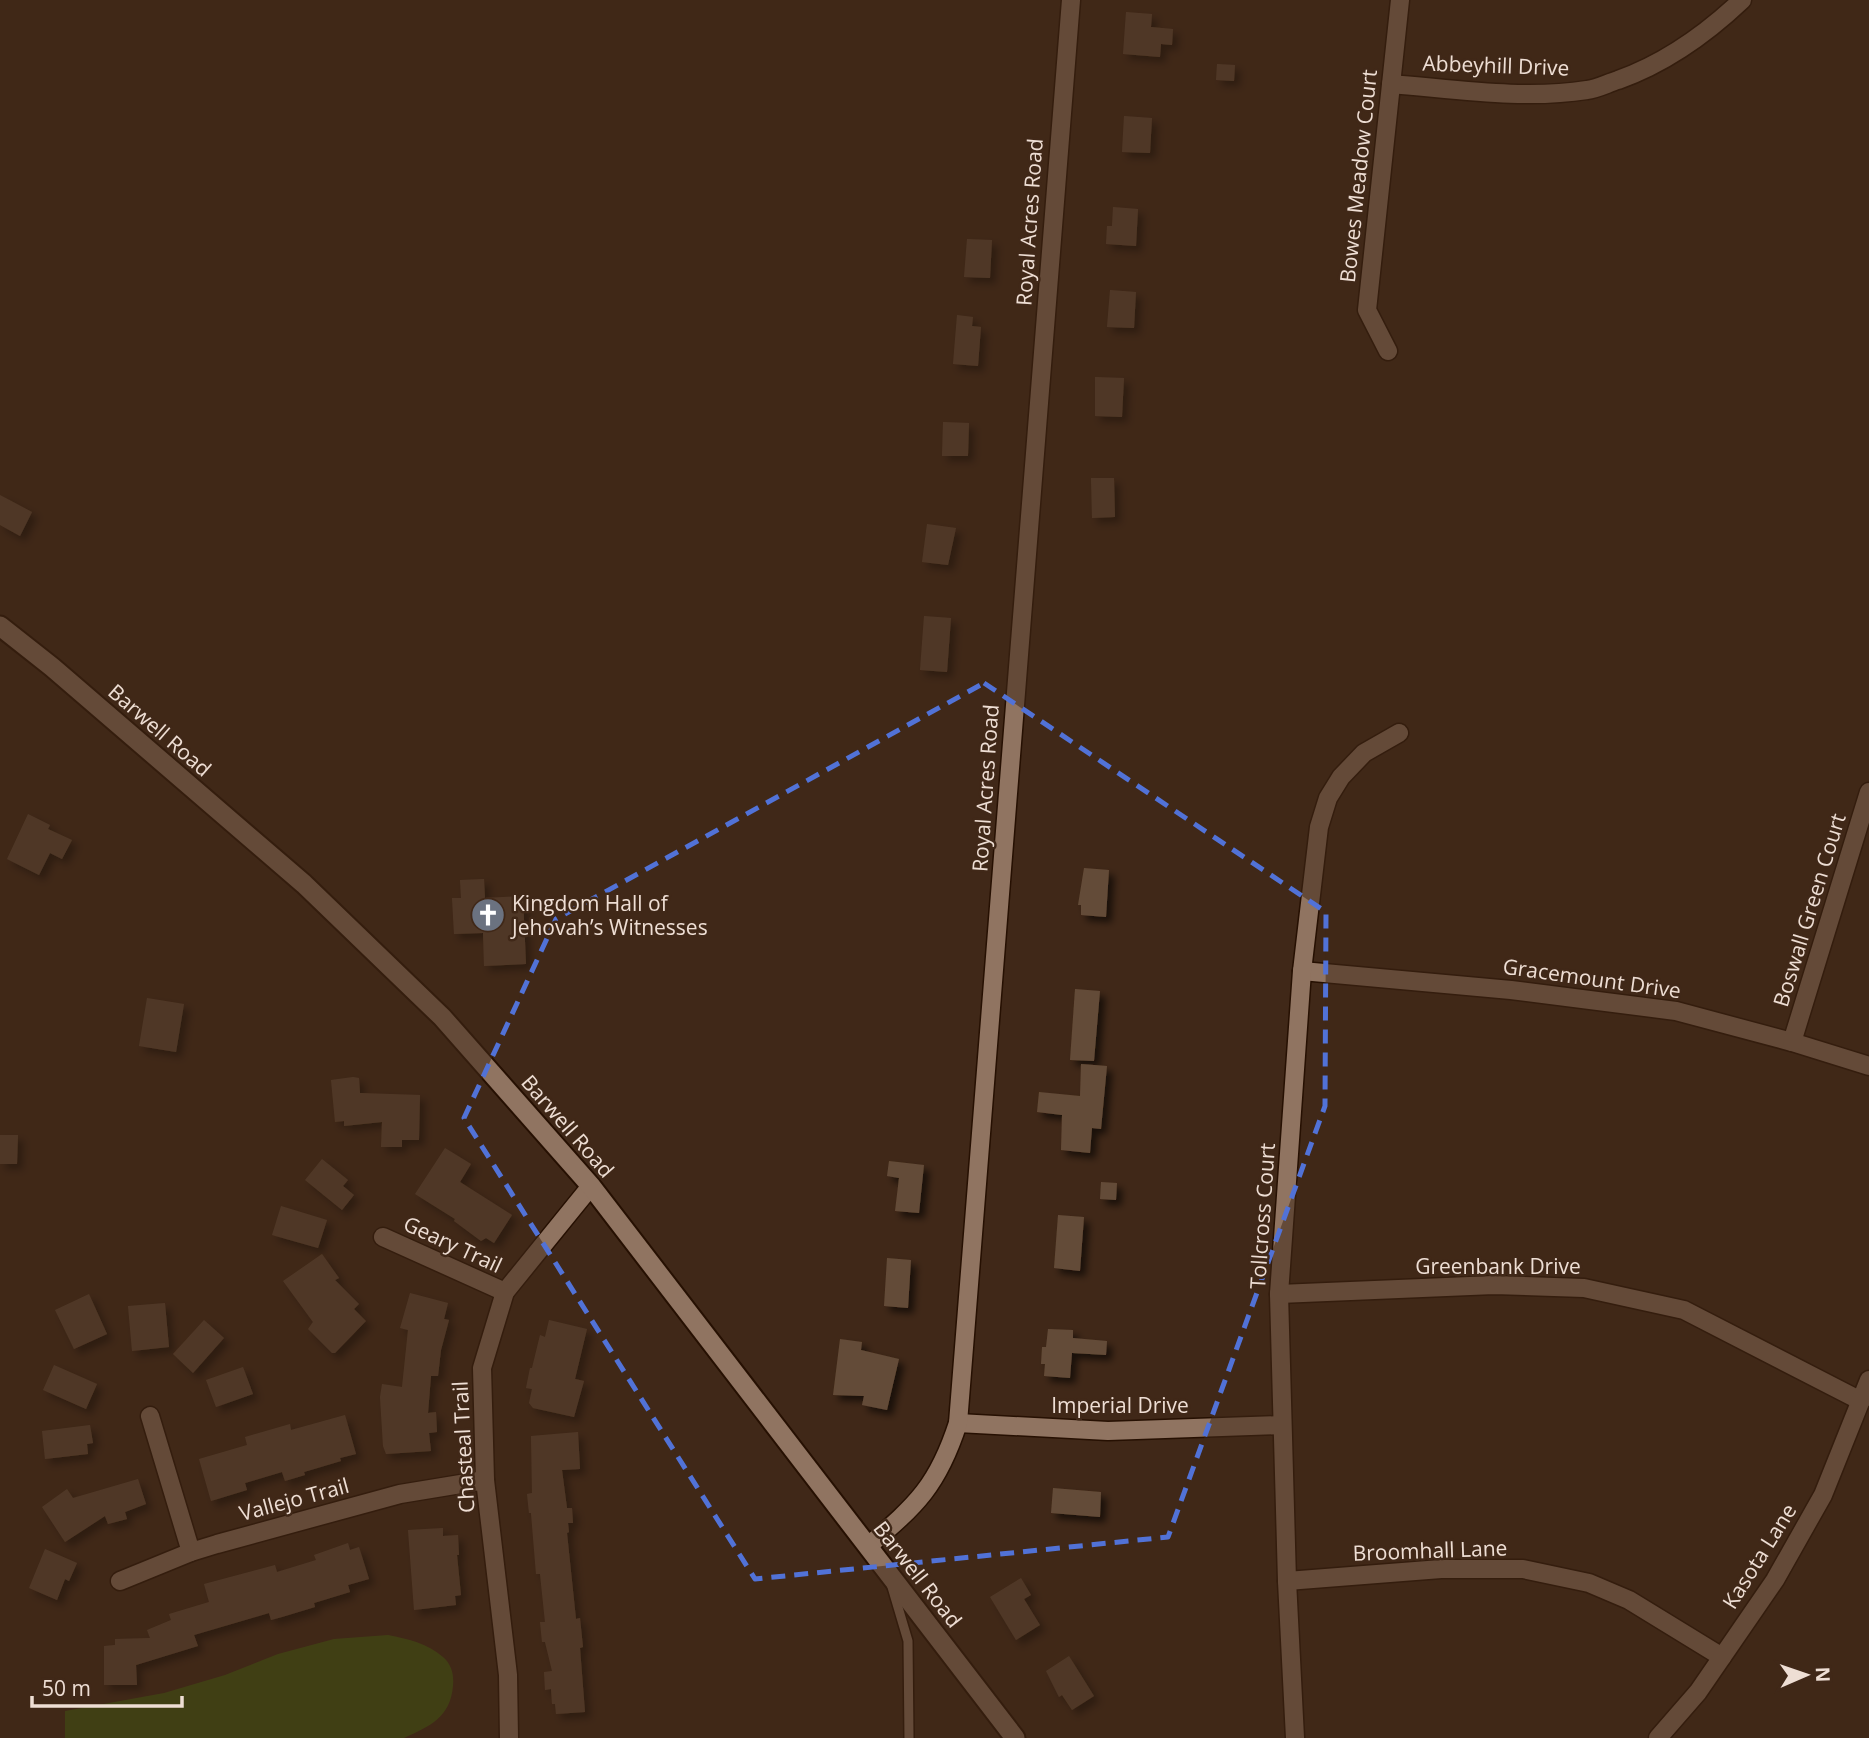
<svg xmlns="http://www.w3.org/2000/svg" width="1869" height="1738" viewBox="0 0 1869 1738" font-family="'Open Sans',sans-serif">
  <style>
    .green { fill: #415c10 }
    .building { fill: #644c38; filter: url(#shadow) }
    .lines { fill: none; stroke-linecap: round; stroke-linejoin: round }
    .service-casing { stroke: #261002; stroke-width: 12 }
    .minor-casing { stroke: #261002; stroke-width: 21 }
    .tertiary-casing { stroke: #261002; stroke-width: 23 }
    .service { stroke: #907461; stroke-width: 9 }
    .minor { stroke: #907461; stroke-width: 18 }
    .tertiary { stroke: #907461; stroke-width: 19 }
    .marked { fill: none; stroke: #5172d7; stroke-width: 5; stroke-dasharray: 14 9; stroke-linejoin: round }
    .labels { text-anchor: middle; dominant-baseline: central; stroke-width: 5; stroke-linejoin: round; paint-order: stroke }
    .street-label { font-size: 21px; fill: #eeded4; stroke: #402818 }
    .poi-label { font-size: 21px; fill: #eeded4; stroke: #402818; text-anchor: start }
  </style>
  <defs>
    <filter id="shadow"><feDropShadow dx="5.5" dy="5.5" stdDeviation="3.5" flood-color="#0009"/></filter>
  </defs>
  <rect width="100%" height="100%" fill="#402818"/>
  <path class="green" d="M 388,1635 C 408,1639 427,1643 443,1657 C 452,1665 454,1675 453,1686 C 450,1718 430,1726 404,1738 L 65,1738 L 65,1711 L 164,1693 L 225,1675 L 278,1654 L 334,1639 Z"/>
  <g class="building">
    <path d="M 1126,12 L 1152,14 L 1151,27 L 1173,29 L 1172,45 L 1161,44 L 1160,57 L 1123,54 Z"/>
    <path d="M 1217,64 L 1235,65 L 1234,81 L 1216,80 Z"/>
    <path d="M 1124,116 L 1152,118 L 1150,153 L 1122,152 Z"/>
    <path d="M 1113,207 L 1138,209 L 1136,246 L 1106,244 L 1107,226 L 1112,226 Z"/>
    <path d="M 967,239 L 992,240 L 990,278 L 964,277 Z"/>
    <path d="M 1110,290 L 1136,292 L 1134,328 L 1107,327 Z"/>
    <path d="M 957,315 L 973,317 L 972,326 L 981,327 L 978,366 L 953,364 Z"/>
    <path d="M 1095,377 L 1124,378 L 1122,417 L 1095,416 Z"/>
    <path d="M 943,422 L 969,423 L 968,456 L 942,456 Z"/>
    <path d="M 1091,478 L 1114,478 L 1115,517 L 1092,518 Z"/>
    <path d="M 0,495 L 32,512 L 20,536 L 0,525 Z"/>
    <path d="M 927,524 L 956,528 L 948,565 L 922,562 Z"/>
    <path d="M 924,616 L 951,618 L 947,672 L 920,670 Z"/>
    <path d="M 28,814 L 50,825 L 48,829 L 72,840 L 62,859 L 50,853 L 39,875 L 7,859 Z"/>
    <path d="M 1084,868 L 1109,870 L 1106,917 L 1081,915 L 1081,905 L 1078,905 Z"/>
    <path d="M 484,879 L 485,898 L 523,896 L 526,964 L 484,966 L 483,933 L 454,934 L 452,898 L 461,898 L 460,880 Z"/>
    <path d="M 1075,989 L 1100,991 L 1094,1061 L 1070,1060 Z"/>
    <path d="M 147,998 L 184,1004 L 176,1052 L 139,1046 Z"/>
    <path d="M 1081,1064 L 1107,1066 L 1101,1129 L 1092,1128 L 1090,1153 L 1061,1150 L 1062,1115 L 1037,1112 L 1039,1092 L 1080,1096 Z"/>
    <path d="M 353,1077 L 359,1078 L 360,1093 L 420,1095 L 419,1140 L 402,1140 L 402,1147 L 381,1147 L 382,1122 L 344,1126 L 344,1121 L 335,1122 L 331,1080 Z"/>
    <path d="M 0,1135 L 18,1135 L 17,1164 L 0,1164 Z"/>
    <path d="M 445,1148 L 471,1164 L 460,1182 L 512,1215 L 494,1243 L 486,1238 L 481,1241 L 454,1221 L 455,1219 L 415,1194 Z"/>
    <path d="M 322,1159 L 348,1180 L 343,1186 L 354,1195 L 342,1210 L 305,1180 Z"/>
    <path d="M 889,1161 L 924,1165 L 919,1213 L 895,1211 L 899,1178 L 887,1176 Z"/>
    <path d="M 1101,1182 L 1117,1183 L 1116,1200 L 1100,1199 Z"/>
    <path d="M 281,1206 L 327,1220 L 318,1248 L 272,1235 Z"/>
    <path d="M 1058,1215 L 1084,1217 L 1080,1271 L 1054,1268 Z"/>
    <path d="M 322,1254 L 339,1278 L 335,1280 L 359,1304 L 354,1309 L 366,1321 L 335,1353 L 332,1353 L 308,1329 L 313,1322 L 283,1281 Z"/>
    <path d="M 887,1258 L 911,1260 L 908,1308 L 884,1306 Z"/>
    <path d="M 410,1293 L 448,1303 L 444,1319 L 449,1320 L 441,1350 L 438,1376 L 431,1376 L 428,1413 L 436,1412 L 437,1432 L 429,1433 L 431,1451 L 386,1454 L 383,1446 L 380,1397 L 382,1384 L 402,1387 L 408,1330 L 400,1328 Z"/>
    <path d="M 89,1294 L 107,1334 L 74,1349 L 55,1310 Z"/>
    <path d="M 165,1303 L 169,1347 L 132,1351 L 128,1306 Z"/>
    <path d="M 204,1320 L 224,1338 L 193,1373 L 173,1354 Z"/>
    <path d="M 549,1320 L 587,1329 L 575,1379 L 584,1381 L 574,1417 L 533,1408 L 529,1403 L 532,1389 L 526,1388 L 530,1368 L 532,1368 L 540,1335 L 545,1337 Z"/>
    <path d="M 1048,1329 L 1073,1330 L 1073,1338 L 1107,1341 L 1106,1355 L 1072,1353 L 1070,1378 L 1044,1376 L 1045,1364 L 1041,1364 L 1042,1347 L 1046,1347 Z"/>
    <path d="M 840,1339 L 862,1342 L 861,1350 L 899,1359 L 887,1410 L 862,1405 L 864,1396 L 833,1395 Z"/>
    <path d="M 54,1365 L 97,1384 L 86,1409 L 43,1390 Z"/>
    <path d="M 243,1367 L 253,1394 L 216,1407 L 206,1380 Z"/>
    <path d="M 345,1415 L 356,1454 L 340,1458 L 341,1461 L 304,1472 L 305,1475 L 285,1481 L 282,1472 L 245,1483 L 247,1490 L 211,1501 L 199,1459 L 247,1445 L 245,1437 L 290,1424 L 291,1430 Z"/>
    <path d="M 90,1425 L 93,1443 L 87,1444 L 88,1454 L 45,1459 L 42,1431 Z"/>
    <path d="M 578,1432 L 580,1469 L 562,1470 L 567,1508 L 572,1508 L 573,1523 L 568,1523 L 569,1532 L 567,1533 L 576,1619 L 580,1618 L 583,1647 L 580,1648 L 585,1712 L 556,1714 L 555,1704 L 552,1704 L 551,1689 L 545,1690 L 544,1672 L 552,1671 L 545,1642 L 542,1642 L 540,1622 L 545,1622 L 540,1574 L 536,1574 L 531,1513 L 529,1513 L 527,1494 L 532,1493 L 531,1436 Z"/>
    <path d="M 138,1479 L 146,1504 L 125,1512 L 127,1519 L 108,1524 L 105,1516 L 65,1542 L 42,1507 L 67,1489 L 73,1498 Z"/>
    <path d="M 1053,1488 L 1101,1492 L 1100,1517 L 1051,1513 Z"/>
    <path d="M 443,1528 L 443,1536 L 458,1535 L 459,1555 L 457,1555 L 461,1595 L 455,1596 L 456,1605 L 414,1610 L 408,1530 Z"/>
    <path d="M 348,1543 L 350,1550 L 359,1547 L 369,1579 L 348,1585 L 350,1592 L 314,1603 L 315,1607 L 282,1617 L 271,1620 L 269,1613 L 194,1635 L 198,1646 L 136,1665 L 137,1685 L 104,1685 L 104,1646 L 115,1645 L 115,1639 L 150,1638 L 147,1630 L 171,1620 L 169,1614 L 209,1602 L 204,1584 L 275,1565 L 277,1572 L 316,1560 L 314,1555 Z"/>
    <path d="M 45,1549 L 77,1563 L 69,1581 L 65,1579 L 57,1600 L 29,1588 Z"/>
    <path d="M 1021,1578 L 1031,1595 L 1024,1599 L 1040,1625 L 1016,1640 L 990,1597 Z"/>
    <path d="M 1069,1656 L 1094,1696 L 1072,1710 L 1062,1695 L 1059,1697 L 1046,1671 Z"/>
  </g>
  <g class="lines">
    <g class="service-casing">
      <path id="service" d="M 892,1587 L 908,1641 L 909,1738"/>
    </g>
    <g class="minor-casing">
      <g id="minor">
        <path d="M 1391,84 C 1455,89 1523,100 1587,90 C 1597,89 1608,83 1618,80 C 1666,63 1705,35 1742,0"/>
        <path d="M 1388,351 L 1367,310 L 1400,0"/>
        <path d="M 1302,971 L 1511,990 L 1676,1011 L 1792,1042 L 1869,1066"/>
        <path d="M 1792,1042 L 1869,792"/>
        <path d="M 383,1237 L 505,1292"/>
        <path d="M 1279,1294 L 1494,1285 L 1584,1288 L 1684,1310 L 1861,1401"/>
        <path d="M 150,1416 L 191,1552"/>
        <path d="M 958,1423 L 1108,1431 L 1282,1425"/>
        <path d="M 868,1546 C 917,1505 938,1485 958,1423 L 1071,0"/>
        <path d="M 120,1581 L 191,1552 L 217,1544 L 400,1494 L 485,1480"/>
        <path d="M 1287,1581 L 1441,1569 L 1523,1569 L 1589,1583 L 1629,1600 L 1722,1657"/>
        <path d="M 509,1738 L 508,1675 L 485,1480 L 482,1368 L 505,1292 L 591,1186"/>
        <path d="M 1295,1738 L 1287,1581 L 1279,1294 L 1302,971 L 1319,827 L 1328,798 L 1341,777 L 1364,753 L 1399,733"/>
        <path d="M 1658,1738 L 1698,1692 L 1775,1580 L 1823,1495 L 1869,1380"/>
      </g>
    </g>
    <g class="tertiary-casing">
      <path id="tertiary" d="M 0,626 L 52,667 L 304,884 L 442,1017 L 591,1186 L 1015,1738"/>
    </g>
    <use href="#service" class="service"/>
    <use href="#minor" class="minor"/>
    <use href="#tertiary" class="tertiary"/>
  </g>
  <path d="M0 0H1869V1738H0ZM 984,683 L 1326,912 L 1325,1106 L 1168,1537 L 755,1579 L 464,1118 L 556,919 Z" fill="#402818" fill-opacity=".55" fill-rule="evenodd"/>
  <path class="marked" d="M 984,683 L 1326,912 L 1325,1106 L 1168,1537 L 755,1579 L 464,1118 L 556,919 Z"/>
  <defs>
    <g id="church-disc" transform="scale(1.75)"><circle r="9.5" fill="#6b7280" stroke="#402818"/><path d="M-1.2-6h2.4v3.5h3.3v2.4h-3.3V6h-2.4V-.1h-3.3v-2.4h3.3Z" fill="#fff"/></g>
  </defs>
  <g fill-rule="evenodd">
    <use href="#church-disc" x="488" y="915"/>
  </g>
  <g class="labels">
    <g class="street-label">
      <text transform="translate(1496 65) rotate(2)">Abbeyhill Drive</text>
      <text transform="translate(1358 176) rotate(-84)">Bowes Meadow Court</text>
      <text transform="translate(1029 222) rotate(-86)">Royal Acres Road</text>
      <text transform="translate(160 730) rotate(41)">Barwell Road</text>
      <text transform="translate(985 788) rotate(-86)">Royal Acres Road</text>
      <text transform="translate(1809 910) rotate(-73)">Boswall Green Court</text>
      <text transform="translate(1592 978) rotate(8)">Gracemount Drive</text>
      <text transform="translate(568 1126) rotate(49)">Barwell Road</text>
      <text transform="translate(1262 1216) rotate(-86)">Tollcross Court</text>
      <text transform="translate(453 1244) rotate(25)">Geary Trail</text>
      <text x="1498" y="1266">Greenbank Drive</text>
      <text x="1120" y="1405">Imperial Drive</text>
      <text transform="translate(463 1447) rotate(-93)">Chasteal Trail</text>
      <text transform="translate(294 1499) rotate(-15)">Vallejo Trail</text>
      <text transform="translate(1430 1550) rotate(-2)">Broomhall Lane</text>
      <text transform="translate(1759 1556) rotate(-58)">Kasota Lane</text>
      <text transform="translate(918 1574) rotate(52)">Barwell Road</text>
    </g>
    <g class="poi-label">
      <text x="512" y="903">Kingdom Hall of<tspan x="512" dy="24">Jehovah’s Witnesses</tspan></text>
    </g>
  </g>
  <g transform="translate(1806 1675) rotate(88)" stroke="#402818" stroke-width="5" paint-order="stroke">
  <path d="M0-5L12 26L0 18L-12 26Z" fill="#eeded4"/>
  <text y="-10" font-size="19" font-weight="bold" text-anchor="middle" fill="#eeded4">N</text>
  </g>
  <path d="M32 1696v10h150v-10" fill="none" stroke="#eeded4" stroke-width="3.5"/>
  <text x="42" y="1696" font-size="21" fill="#eeded4" stroke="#402818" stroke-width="5" paint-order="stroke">50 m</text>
</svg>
